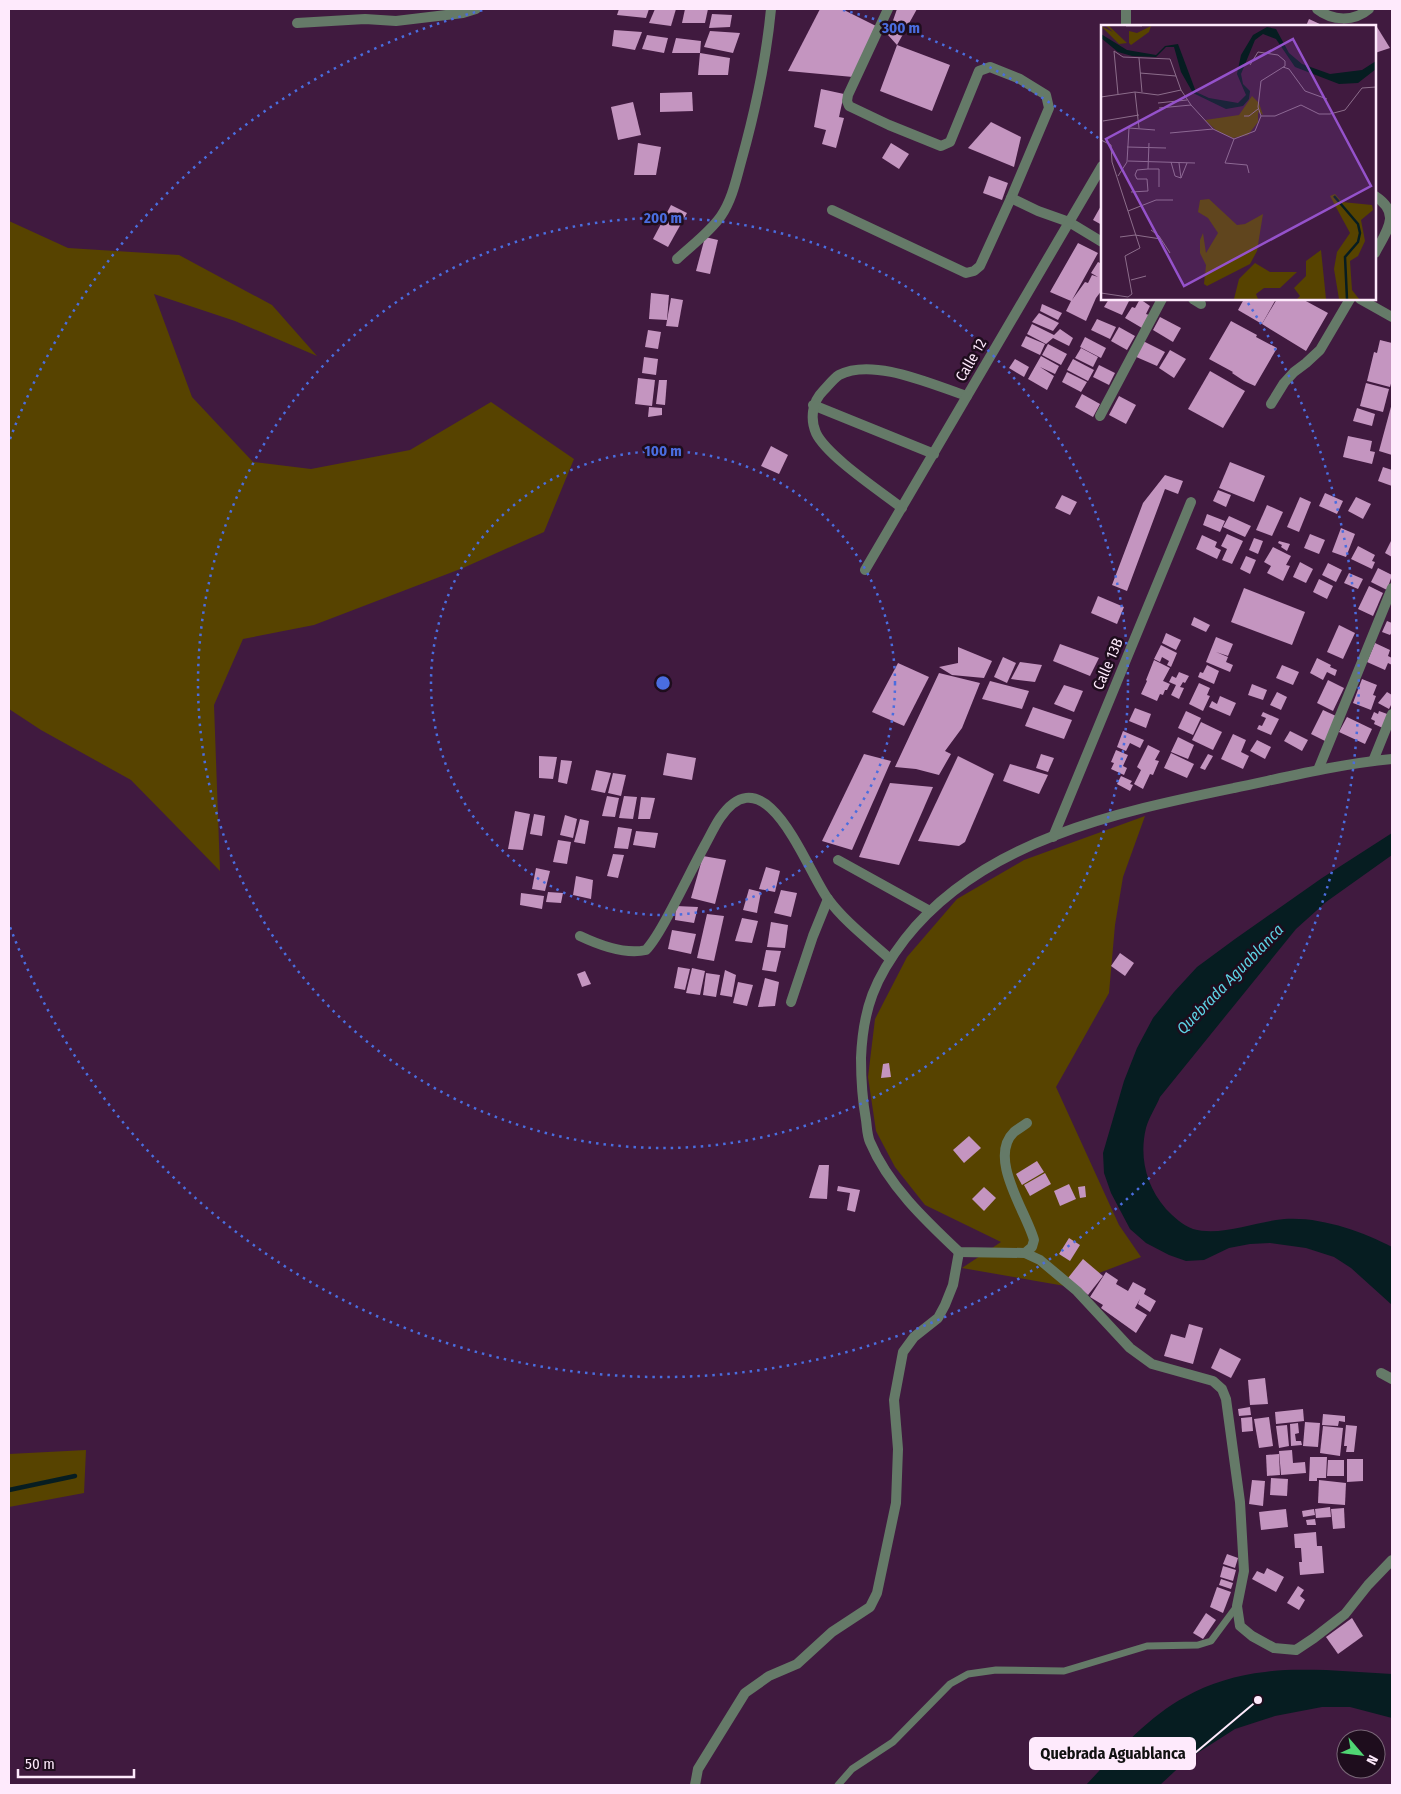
<svg xmlns="http://www.w3.org/2000/svg" width="1401" height="1794" viewBox="0 0 1401 1794" font-family="'Fira Sans Condensed',sans-serif">
  <style>
    .green { fill: #574300 }
    .water { fill: #061d21 }
    .lines { fill: none; stroke-linecap: round; stroke-linejoin: round }
    .stream { stroke: #061d21; stroke-width: 4.5 }
    .building { fill: #c495c0 }
    .lane { stroke: #657a68; stroke-width: 7 }
    .street { stroke: #657a68; stroke-width: 10 }
    .ring { fill: none; stroke: #4a6ddf; stroke-width: 2.5; stroke-dasharray: 2.5 5 }
    .labels { text-anchor: middle; dominant-baseline: central; stroke-width: 5; stroke-linejoin: round; paint-order: stroke }
    .street-label { font-size: 15px; fill: #feeafc; stroke: #1e0d1d }
    .water-label { font-size: 16px; font-style: italic; fill: #5dd1e3; stroke: #1e0d1d }
    .inset-river { fill: none; stroke: #061d21; stroke-width: 2.5 }
    .inset-road { fill: none; stroke: #8c6d8b; stroke-width: 1 }
    .view { fill: #9552cb; fill-opacity: 0.15; stroke: #9552cb; stroke-width: 2.5 }
    .inset-edge { fill: none; stroke: #feeafc; stroke-width: 2.5 }
    .centre { fill: #4a6ddf; stroke: #1e0d1d; stroke-width: 2.5 }
    .ring-label { font-size: 15px; text-anchor: middle; font-weight: bold; fill: #4a6ddf; stroke: #1e0d1d; stroke-width: 5; stroke-linejoin: round; paint-order: stroke }
    .leader { fill: none; stroke: #feeafc; stroke-width: 2 }
    .callout-dot { fill: #feeafc; stroke: #1e0d1d; stroke-width: 2 }
    .callout { fill: #feeafc; stroke: #feeafc; stroke-width: 2 }
    .callout-label { font-size: 16px; text-anchor: middle; font-weight: bold; fill: #111 }
  </style>
  <rect width="100%" height="100%" fill="#401a3f"/>
  <g class="green">
    <path d="M 9,221 L 68,248 L 179,255 L 272,305 L 317,356 L 235,321 L 154,294 L 192,397 L 253,462 L 311,469 L 410,450 L 491,402 L 574,459 L 544,532 L 463,568 L 314,625 L 243,639 L 214,705 L 220,871 L 131,780 L 41,730 L 9,709 Z"/>
    <path d="M 1145,816 L 1123,877 L 1115,925 L 1109,993 L 1056,1087 L 1119,1225 L 1141,1257 L 1065,1286 L 962,1268 L 1001,1242 L 925,1205 L 895,1167 L 876,1131 L 868,1077 L 875,1019 L 907,957 L 957,899 L 1024,860 Z"/>
    <path d="M 86,1450 L 84,1493 L 9,1507 L 9,1454 Z"/>
  </g>
  <g class="water">
    <path d="M 1392,833 L 1392,855 L 1326,902 L 1296,929 L 1160,1097 C 1156,1107 1149,1117 1146,1128 C 1139,1157 1146,1186 1166,1209 C 1174,1217 1182,1225 1193,1229 C 1219,1236 1250,1224 1276,1220 C 1313,1214 1360,1230 1392,1247 L 1392,1305 L 1351,1268 L 1334,1257 L 1306,1248 L 1270,1243 L 1250,1244 L 1229,1248 L 1204,1260 L 1186,1261 L 1169,1255 L 1146,1243 L 1130,1229 L 1111,1193 L 1104,1173 L 1103,1153 L 1124,1081 L 1137,1048 L 1153,1018 L 1174,992 L 1197,967 L 1235,939 L 1322,878 Z"/>
    <path d="M 1326,1670 L 1392,1674 L 1392,1718 L 1350,1707 L 1322,1707 L 1275,1716 L 1235,1729 L 1188,1759 L 1160,1785 L 1086,1785 C 1114,1755 1149,1716 1185,1697 C 1210,1683 1237,1675 1265,1672 C 1284,1669 1306,1670 1326,1670 Z"/>
  </g>
  <g class="lines">
    <path class="stream" d="M 9,1490 L 75,1476"/>
  </g>
  <g class="building">
    <path d="M 619,9 L 649,9 L 646,18 L 617,15 Z"/>
    <path d="M 655,9 L 676,9 L 671,26 L 649,23 Z"/>
    <path d="M 685,9 L 708,9 L 705,23 L 682,23 Z"/>
    <path d="M 820,9 L 842,9 L 878,27 L 853,77 L 788,71 Z"/>
    <path d="M 897,9 L 917,9 L 897,45 L 950,65 L 932,111 L 880,91 L 897,45 L 888,35 Z"/>
    <path d="M 712,14 L 732,15 L 730,27 L 709,28 Z"/>
    <path d="M 1309,19 L 1324,26 L 1306,26 Z"/>
    <path d="M 1377,27 L 1390,48 L 1375,53 L 1375,28 Z"/>
    <path d="M 614,30 L 642,32 L 635,50 L 612,46 Z"/>
    <path d="M 710,31 L 740,33 L 733,53 L 704,47 Z"/>
    <path d="M 647,35 L 668,38 L 664,53 L 642,49 Z"/>
    <path d="M 676,38 L 701,41 L 700,53 L 730,58 L 728,75 L 698,75 L 700,53 L 672,53 Z"/>
    <path d="M 821,89 L 844,94 L 839,117 L 844,118 L 836,148 L 822,144 L 826,130 L 814,127 Z"/>
    <path d="M 692,92 L 693,111 L 660,112 L 660,93 Z"/>
    <path d="M 633,102 L 641,135 L 618,140 L 611,107 Z"/>
    <path d="M 991,122 L 1021,137 L 1014,167 L 968,148 Z"/>
    <path d="M 638,143 L 661,147 L 656,175 L 634,175 Z"/>
    <path d="M 891,143 L 909,154 L 899,169 L 882,158 Z"/>
    <path d="M 989,176 L 1008,183 L 1002,200 L 983,193 Z"/>
    <path d="M 1102,204 L 1102,225 L 1093,220 Z"/>
    <path d="M 671,205 L 687,213 L 668,247 L 653,239 Z"/>
    <path d="M 705,237 L 718,240 L 710,274 L 696,271 Z"/>
    <path d="M 1078,243 L 1098,253 L 1072,300 L 1085,282 L 1088,283 L 1092,275 L 1098,277 L 1091,273 L 1098,262 L 1102,264 L 1102,290 L 1096,298 L 1086,321 L 1066,311 L 1071,301 L 1050,292 Z"/>
    <path d="M 651,293 L 669,295 L 667,320 L 649,319 Z"/>
    <path d="M 671,298 L 683,300 L 678,327 L 666,326 Z"/>
    <path d="M 1109,299 L 1130,299 L 1122,315 L 1104,307 Z"/>
    <path d="M 1140,299 L 1150,306 L 1146,314 L 1149,315 L 1142,328 L 1125,318 L 1132,307 L 1135,308 Z"/>
    <path d="M 1244,299 L 1276,299 L 1262,324 L 1238,310 Z"/>
    <path d="M 1277,299 L 1305,299 L 1304,300 L 1328,313 L 1306,351 L 1262,324 Z"/>
    <path d="M 1042,304 L 1062,313 L 1058,320 L 1040,311 Z"/>
    <path d="M 1039,313 L 1059,323 L 1053,331 L 1032,322 Z"/>
    <path d="M 1160,317 L 1181,328 L 1173,342 L 1153,330 Z"/>
    <path d="M 1097,319 L 1116,327 L 1110,339 L 1091,330 Z"/>
    <path d="M 1231,321 L 1257,335 L 1256,337 L 1277,348 L 1255,386 L 1244,381 L 1232,373 L 1233,372 L 1209,359 Z"/>
    <path d="M 1032,324 L 1054,335 L 1060,329 L 1073,338 L 1069,346 L 1053,338 L 1046,344 L 1027,334 Z"/>
    <path d="M 1119,327 L 1135,336 L 1127,350 L 1111,341 Z"/>
    <path d="M 648,330 L 661,332 L 658,349 L 645,347 Z"/>
    <path d="M 1026,336 L 1045,344 L 1040,355 L 1021,346 Z"/>
    <path d="M 1085,337 L 1106,348 L 1101,358 L 1080,347 Z"/>
    <path d="M 1380,340 L 1392,343 L 1392,380 L 1390,387 L 1367,381 L 1374,352 L 1377,353 Z"/>
    <path d="M 1143,341 L 1165,352 L 1157,366 L 1134,356 Z"/>
    <path d="M 1048,344 L 1067,354 L 1061,365 L 1042,355 Z"/>
    <path d="M 1081,348 L 1098,357 L 1093,367 L 1075,358 Z"/>
    <path d="M 1170,350 L 1186,359 L 1174,378 L 1159,368 Z"/>
    <path d="M 1041,356 L 1059,366 L 1055,374 L 1040,367 L 1054,376 L 1047,390 L 1028,379 Z"/>
    <path d="M 644,357 L 658,359 L 656,375 L 642,373 Z"/>
    <path d="M 1015,359 L 1029,367 L 1024,377 L 1009,368 Z"/>
    <path d="M 1073,359 L 1094,370 L 1088,381 L 1067,370 Z"/>
    <path d="M 1099,365 L 1115,373 L 1109,385 L 1093,377 Z"/>
    <path d="M 1210,371 L 1245,391 L 1223,428 L 1188,409 Z"/>
    <path d="M 1067,372 L 1087,382 L 1081,392 L 1062,382 Z"/>
    <path d="M 638,378 L 655,380 L 652,406 L 635,404 Z"/>
    <path d="M 659,380 L 667,380 L 665,405 L 656,404 Z"/>
    <path d="M 1366,383 L 1389,389 L 1383,412 L 1360,406 Z"/>
    <path d="M 1082,394 L 1100,404 L 1093,417 L 1075,407 Z"/>
    <path d="M 1119,396 L 1136,405 L 1126,424 L 1109,415 Z"/>
    <path d="M 1392,403 L 1392,455 L 1379,451 Z"/>
    <path d="M 649,407 L 662,408 L 662,415 L 648,417 Z"/>
    <path d="M 1357,408 L 1375,414 L 1372,426 L 1353,421 Z"/>
    <path d="M 1348,436 L 1372,441 L 1370,451 L 1375,452 L 1372,464 L 1343,457 Z"/>
    <path d="M 771,446 L 788,455 L 779,474 L 761,466 Z"/>
    <path d="M 1230,462 L 1265,476 L 1254,502 L 1219,488 Z"/>
    <path d="M 1383,467 L 1392,470 L 1392,486 L 1378,481 Z"/>
    <path d="M 1165,475 L 1183,481 L 1178,494 L 1165,489 L 1127,591 L 1112,585 L 1143,503 Z"/>
    <path d="M 1218,490 L 1231,495 L 1226,507 L 1213,501 Z"/>
    <path d="M 1325,493 L 1343,501 L 1337,514 L 1319,506 Z"/>
    <path d="M 1062,495 L 1077,502 L 1070,515 L 1055,508 Z"/>
    <path d="M 1300,497 L 1311,502 L 1299,532 L 1287,527 Z"/>
    <path d="M 1356,497 L 1371,504 L 1363,519 L 1348,511 Z"/>
    <path d="M 1267,505 L 1283,512 L 1272,536 L 1256,530 Z"/>
    <path d="M 1207,514 L 1225,521 L 1220,532 L 1203,525 Z"/>
    <path d="M 1229,516 L 1251,526 L 1245,537 L 1223,527 Z"/>
    <path d="M 1341,528 L 1355,534 L 1346,557 L 1332,552 Z"/>
    <path d="M 1227,534 L 1243,541 L 1232,564 L 1222,560 L 1227,549 L 1221,546 Z"/>
    <path d="M 1310,534 L 1325,540 L 1319,554 L 1304,548 Z"/>
    <path d="M 1202,535 L 1217,542 L 1215,547 L 1221,550 L 1217,559 L 1196,549 Z"/>
    <path d="M 1254,538 L 1263,541 L 1258,554 L 1249,550 Z"/>
    <path d="M 1392,539 L 1392,557 L 1385,553 Z"/>
    <path d="M 1279,541 L 1290,544 L 1287,551 L 1281,547 L 1282,545 L 1278,543 Z"/>
    <path d="M 1358,546 L 1375,555 L 1372,561 L 1375,562 L 1372,569 L 1351,559 Z"/>
    <path d="M 1273,547 L 1291,556 L 1286,565 L 1290,566 L 1283,581 L 1267,573 L 1271,566 L 1264,562 Z"/>
    <path d="M 1246,556 L 1256,560 L 1250,574 L 1240,569 Z"/>
    <path d="M 1300,562 L 1313,569 L 1306,583 L 1293,577 Z"/>
    <path d="M 1328,563 L 1342,570 L 1336,582 L 1322,575 Z"/>
    <path d="M 1378,568 L 1392,575 L 1387,590 L 1371,582 Z"/>
    <path d="M 1349,573 L 1363,579 L 1358,589 L 1344,583 Z"/>
    <path d="M 1319,579 L 1333,586 L 1327,599 L 1313,592 Z"/>
    <path d="M 1369,586 L 1383,593 L 1373,616 L 1358,609 Z"/>
    <path d="M 1244,588 L 1305,612 L 1292,645 L 1231,622 Z"/>
    <path d="M 1098,596 L 1124,607 L 1117,624 L 1091,613 Z"/>
    <path d="M 1194,617 L 1210,625 L 1206,632 L 1191,625 Z"/>
    <path d="M 1387,621 L 1392,623 L 1392,632 L 1390,635 L 1382,632 Z"/>
    <path d="M 1339,625 L 1355,633 L 1343,659 L 1327,652 Z"/>
    <path d="M 1166,633 L 1181,640 L 1176,650 L 1162,643 Z"/>
    <path d="M 1216,637 L 1233,644 L 1228,656 L 1216,652 L 1228,657 L 1226,662 L 1233,665 L 1230,672 L 1206,662 Z"/>
    <path d="M 1375,643 L 1390,650 L 1388,656 L 1392,658 L 1392,665 L 1388,663 L 1385,670 L 1367,662 Z"/>
    <path d="M 1060,644 L 1099,658 L 1090,676 L 1053,661 Z"/>
    <path d="M 1161,645 L 1177,653 L 1171,667 L 1167,665 L 1169,661 L 1162,657 L 1160,662 L 1154,659 Z"/>
    <path d="M 958,647 L 992,661 L 984,678 L 952,675 L 939,667 L 958,663 Z"/>
    <path d="M 1003,657 L 1016,663 L 1007,683 L 994,677 Z"/>
    <path d="M 1317,658 L 1331,665 L 1330,667 L 1337,670 L 1335,676 L 1327,672 L 1323,680 L 1310,673 Z"/>
    <path d="M 1154,660 L 1170,668 L 1163,681 L 1170,684 L 1167,690 L 1165,690 L 1163,695 L 1160,694 L 1157,701 L 1141,694 L 1147,681 L 1146,680 Z"/>
    <path d="M 1020,662 L 1042,665 L 1035,682 L 1011,679 Z"/>
    <path d="M 898,663 L 929,677 L 904,726 L 872,712 Z"/>
    <path d="M 1207,665 L 1219,671 L 1214,684 L 1198,677 L 1200,672 L 1203,673 Z"/>
    <path d="M 1282,665 L 1299,672 L 1293,685 L 1276,678 Z"/>
    <path d="M 1179,672 L 1189,676 L 1185,683 L 1183,682 L 1180,687 L 1184,688 L 1179,699 L 1171,695 L 1176,685 L 1169,682 L 1172,676 L 1176,678 Z"/>
    <path d="M 939,673 L 980,683 L 962,728 L 945,751 L 951,754 L 939,775 L 916,769 L 895,767 Z"/>
    <path d="M 1362,679 L 1377,685 L 1373,695 L 1376,696 L 1371,710 L 1353,703 Z"/>
    <path d="M 1328,680 L 1344,688 L 1333,711 L 1317,703 Z"/>
    <path d="M 990,681 L 1029,691 L 1022,709 L 982,699 Z"/>
    <path d="M 1199,683 L 1210,688 L 1207,695 L 1210,696 L 1203,711 L 1189,704 Z"/>
    <path d="M 1252,684 L 1267,690 L 1263,700 L 1248,695 Z"/>
    <path d="M 1064,685 L 1083,691 L 1074,712 L 1054,704 Z"/>
    <path d="M 1277,692 L 1287,697 L 1281,710 L 1270,705 Z"/>
    <path d="M 1387,692 L 1392,695 L 1392,703 L 1389,709 L 1378,703 Z"/>
    <path d="M 1220,696 L 1236,703 L 1230,716 L 1209,707 L 1212,701 L 1217,704 Z"/>
    <path d="M 1033,707 L 1072,720 L 1064,739 L 1025,726 Z"/>
    <path d="M 1135,708 L 1151,714 L 1146,728 L 1129,721 Z"/>
    <path d="M 1323,710 L 1336,716 L 1327,742 L 1311,734 Z"/>
    <path d="M 1186,711 L 1201,718 L 1193,735 L 1178,728 Z"/>
    <path d="M 1379,711 L 1390,715 L 1385,729 L 1374,724 L 1375,721 L 1371,719 L 1374,712 L 1378,714 Z"/>
    <path d="M 1263,712 L 1279,719 L 1271,735 L 1257,729 L 1259,725 L 1262,726 L 1266,718 L 1261,716 Z"/>
    <path d="M 1347,717 L 1372,729 L 1365,744 L 1339,732 Z"/>
    <path d="M 1201,722 L 1222,732 L 1213,750 L 1192,740 Z"/>
    <path d="M 1123,731 L 1144,740 L 1140,748 L 1130,743 L 1126,751 L 1117,747 Z"/>
    <path d="M 1290,731 L 1308,740 L 1302,751 L 1284,741 Z"/>
    <path d="M 1233,734 L 1246,740 L 1241,752 L 1249,756 L 1243,769 L 1221,759 Z"/>
    <path d="M 1178,737 L 1194,745 L 1188,759 L 1171,752 Z"/>
    <path d="M 1257,740 L 1271,747 L 1265,759 L 1250,751 Z"/>
    <path d="M 1148,745 L 1160,751 L 1155,760 L 1159,761 L 1153,775 L 1150,774 L 1143,789 L 1134,784 L 1141,770 L 1137,767 Z"/>
    <path d="M 1116,750 L 1128,755 L 1123,766 L 1127,768 L 1124,775 L 1111,769 L 1114,763 L 1111,762 Z"/>
    <path d="M 667,753 L 696,758 L 692,780 L 663,775 Z"/>
    <path d="M 1171,753 L 1194,764 L 1187,778 L 1164,768 Z"/>
    <path d="M 864,754 L 891,761 L 852,850 L 822,841 Z"/>
    <path d="M 1041,754 L 1054,758 L 1048,772 L 1036,768 Z"/>
    <path d="M 1208,754 L 1213,756 L 1205,770 L 1200,768 Z"/>
    <path d="M 539,756 L 557,757 L 553,779 L 539,778 Z"/>
    <path d="M 958,756 L 994,774 L 965,842 L 959,846 L 918,841 Z"/>
    <path d="M 561,760 L 572,761 L 567,784 L 558,782 Z"/>
    <path d="M 1010,764 L 1048,775 L 1039,794 L 1003,781 Z"/>
    <path d="M 596,770 L 611,773 L 605,793 L 591,790 Z"/>
    <path d="M 613,773 L 626,775 L 621,796 L 608,793 Z"/>
    <path d="M 1121,776 L 1132,781 L 1130,784 L 1133,785 L 1130,791 L 1117,784 Z"/>
    <path d="M 890,783 L 933,787 L 899,865 L 859,857 Z"/>
    <path d="M 607,796 L 619,798 L 615,817 L 602,816 Z"/>
    <path d="M 624,796 L 637,797 L 633,819 L 619,818 Z"/>
    <path d="M 641,797 L 655,798 L 650,819 L 638,819 Z"/>
    <path d="M 515,811 L 530,814 L 523,850 L 508,849 Z"/>
    <path d="M 534,814 L 545,816 L 542,836 L 530,834 Z"/>
    <path d="M 565,815 L 577,819 L 573,838 L 560,835 Z"/>
    <path d="M 580,819 L 589,821 L 585,844 L 574,842 Z"/>
    <path d="M 618,827 L 632,829 L 628,849 L 614,848 Z"/>
    <path d="M 636,831 L 658,833 L 655,848 L 633,845 Z"/>
    <path d="M 558,840 L 571,842 L 567,864 L 553,862 Z"/>
    <path d="M 613,854 L 624,855 L 618,878 L 607,876 Z"/>
    <path d="M 703,856 L 726,860 L 715,904 L 691,898 Z"/>
    <path d="M 766,867 L 780,871 L 775,892 L 759,889 Z"/>
    <path d="M 536,868 L 550,871 L 545,891 L 532,889 Z"/>
    <path d="M 576,876 L 593,880 L 591,899 L 573,895 Z"/>
    <path d="M 749,889 L 761,892 L 757,913 L 743,910 Z"/>
    <path d="M 781,890 L 797,893 L 791,917 L 774,913 Z"/>
    <path d="M 548,892 L 563,893 L 561,903 L 546,902 Z"/>
    <path d="M 521,893 L 544,896 L 542,909 L 520,905 Z"/>
    <path d="M 676,906 L 698,907 L 694,923 L 675,920 Z"/>
    <path d="M 707,914 L 724,916 L 714,961 L 697,958 Z"/>
    <path d="M 742,918 L 758,921 L 752,943 L 735,941 Z"/>
    <path d="M 771,922 L 788,925 L 785,948 L 767,947 Z"/>
    <path d="M 672,930 L 696,934 L 691,954 L 668,949 Z"/>
    <path d="M 766,950 L 781,951 L 776,972 L 762,970 Z"/>
    <path d="M 1120,953 L 1134,963 L 1125,976 L 1111,966 Z"/>
    <path d="M 678,967 L 690,969 L 685,990 L 674,988 Z"/>
    <path d="M 692,968 L 705,971 L 700,995 L 686,993 Z"/>
    <path d="M 725,970 L 736,975 L 732,997 L 720,995 Z"/>
    <path d="M 585,971 L 591,984 L 582,987 L 577,974 Z"/>
    <path d="M 706,973 L 720,975 L 716,997 L 703,995 Z"/>
    <path d="M 765,978 L 779,982 L 775,1006 L 758,1007 Z"/>
    <path d="M 738,982 L 753,985 L 747,1006 L 733,1003 Z"/>
    <path d="M 889,1063 L 891,1077 L 881,1078 L 883,1064 Z"/>
    <path d="M 969,1136 L 981,1148 L 964,1163 L 953,1150 Z"/>
    <path d="M 1037,1161 L 1044,1172 L 1022,1185 L 1016,1174 Z"/>
    <path d="M 819,1165 L 829,1165 L 827,1199 L 809,1198 Z"/>
    <path d="M 1045,1173 L 1051,1184 L 1030,1196 L 1024,1185 Z"/>
    <path d="M 1069,1184 L 1076,1199 L 1060,1206 L 1054,1191 Z"/>
    <path d="M 838,1186 L 860,1190 L 855,1212 L 847,1210 L 850,1193 L 837,1191 Z"/>
    <path d="M 1085,1186 L 1086,1197 L 1080,1198 L 1078,1187 Z"/>
    <path d="M 984,1187 L 996,1198 L 984,1211 L 972,1199 Z"/>
    <path d="M 1069,1238 L 1080,1245 L 1070,1261 L 1059,1254 Z"/>
    <path d="M 1083,1259 L 1103,1276 L 1088,1295 L 1068,1278 Z"/>
    <path d="M 1106,1272 L 1118,1280 L 1116,1284 L 1128,1291 L 1133,1282 L 1146,1289 L 1144,1294 L 1156,1301 L 1150,1312 L 1138,1304 L 1140,1299 L 1135,1308 L 1147,1315 L 1136,1333 L 1101,1308 L 1103,1305 L 1090,1297 Z"/>
    <path d="M 1189,1324 L 1203,1328 L 1193,1364 L 1164,1356 L 1171,1334 L 1185,1338 Z"/>
    <path d="M 1220,1348 L 1241,1359 L 1231,1378 L 1211,1368 Z"/>
    <path d="M 1265,1378 L 1268,1404 L 1250,1405 L 1248,1380 Z"/>
    <path d="M 1250,1407 L 1251,1415 L 1239,1416 L 1238,1409 Z"/>
    <path d="M 1303,1409 L 1304,1421 L 1276,1424 L 1275,1412 Z"/>
    <path d="M 1323,1414 L 1345,1416 L 1345,1422 L 1339,1421 L 1338,1426 L 1322,1425 Z"/>
    <path d="M 1252,1417 L 1253,1431 L 1242,1432 L 1241,1418 Z"/>
    <path d="M 1269,1417 L 1273,1446 L 1259,1448 L 1254,1419 Z"/>
    <path d="M 1305,1422 L 1320,1423 L 1318,1447 L 1303,1446 Z"/>
    <path d="M 1298,1423 L 1299,1433 L 1295,1434 L 1296,1441 L 1301,1441 L 1302,1445 L 1291,1446 L 1290,1424 Z"/>
    <path d="M 1287,1425 L 1289,1446 L 1279,1448 L 1276,1426 Z"/>
    <path d="M 1346,1425 L 1357,1426 L 1354,1452 L 1346,1452 L 1347,1446 L 1344,1446 Z"/>
    <path d="M 1323,1426 L 1343,1428 L 1340,1456 L 1320,1453 Z"/>
    <path d="M 1292,1450 L 1293,1463 L 1305,1462 L 1306,1473 L 1281,1475 L 1279,1451 Z"/>
    <path d="M 1279,1454 L 1280,1475 L 1267,1476 L 1266,1455 Z"/>
    <path d="M 1310,1457 L 1327,1457 L 1326,1478 L 1317,1478 L 1317,1481 L 1309,1481 Z"/>
    <path d="M 1347,1459 L 1363,1459 L 1363,1481 L 1347,1482 Z"/>
    <path d="M 1328,1460 L 1344,1460 L 1344,1476 L 1327,1476 Z"/>
    <path d="M 1271,1478 L 1288,1479 L 1287,1496 L 1270,1495 Z"/>
    <path d="M 1252,1480 L 1265,1481 L 1263,1506 L 1249,1504 Z"/>
    <path d="M 1319,1480 L 1346,1483 L 1345,1505 L 1318,1503 Z"/>
    <path d="M 1330,1507 L 1331,1517 L 1316,1518 L 1315,1509 Z"/>
    <path d="M 1344,1508 L 1345,1528 L 1333,1529 L 1331,1509 Z"/>
    <path d="M 1286,1509 L 1288,1527 L 1261,1530 L 1259,1512 Z"/>
    <path d="M 1314,1509 L 1315,1515 L 1303,1517 L 1302,1511 Z"/>
    <path d="M 1315,1519 L 1316,1525 L 1307,1525 L 1306,1520 Z"/>
    <path d="M 1316,1532 L 1317,1546 L 1322,1546 L 1324,1573 L 1300,1575 L 1299,1562 L 1302,1562 L 1301,1548 L 1295,1548 L 1294,1534 Z"/>
    <path d="M 1227,1554 L 1238,1558 L 1235,1568 L 1223,1564 Z"/>
    <path d="M 1223,1566 L 1236,1570 L 1233,1581 L 1220,1577 Z"/>
    <path d="M 1267,1568 L 1284,1577 L 1276,1592 L 1252,1579 L 1257,1571 L 1264,1574 Z"/>
    <path d="M 1221,1579 L 1233,1583 L 1231,1589 L 1219,1585 Z"/>
    <path d="M 1298,1586 L 1304,1590 L 1300,1596 L 1305,1600 L 1299,1610 L 1287,1603 Z"/>
    <path d="M 1217,1587 L 1231,1592 L 1223,1613 L 1210,1607 Z"/>
    <path d="M 1206,1613 L 1216,1620 L 1203,1639 L 1193,1633 Z"/>
    <path d="M 1352,1618 L 1363,1636 L 1338,1654 L 1326,1637 Z"/>
  </g>
  <g class="lines">
    <path class="lane" d="M 838,1785 L 852,1769 L 893,1742 L 950,1684 L 968,1674 L 996,1670 L 1064,1671 L 1147,1646 L 1198,1645 L 1211,1641 L 1237,1606"/>
    <g class="street">
      <path d="M 888,9 L 848,95 L 847,101 L 849,106 L 889,125 L 941,146 L 950,142 L 979,71 L 990,67 L 1020,79 L 1046,95 L 1049,108 L 1011,198 L 1038,211 L 1069,222 L 1102,242"/>
      <path d="M 1317,9 C 1332,21 1354,22 1369,9"/>
      <path d="M 297,23 L 365,19 L 396,21 L 463,13 L 476,9"/>
      <path d="M 1126,26 L 1126,9"/>
      <path d="M 1375,196 C 1401,213 1388,229 1375,253"/>
      <path d="M 832,210 L 966,273 L 974,271 L 980,266 L 1011,198"/>
      <path d="M 677,259 C 692,245 710,232 721,216 C 732,200 736,180 741,162 C 755,112 766,61 771,9"/>
      <path d="M 1193,299 L 1201,304"/>
      <path d="M 1360,299 L 1392,317"/>
      <path d="M 1271,404 L 1284,383 L 1294,372 L 1306,363 L 1320,350 L 1350,299"/>
      <path d="M 813,405 L 934,454"/>
      <path d="M 1100,416 L 1162,299"/>
      <path d="M 902,508 C 880,491 827,456 816,433 C 810,419 812,402 823,391 C 828,386 833,379 839,375 C 873,357 933,385 967,396"/>
      <path d="M 865,570 L 1102,166"/>
      <path d="M 1392,759 C 1339,764 1287,777 1234,788 C 1118,812 982,840 905,939 C 875,978 863,1008 861,1058 C 861,1080 862,1098 866,1120 C 867,1127 867,1135 870,1142 C 888,1185 925,1220 959,1252 L 1025,1253 L 1040,1260 L 1077,1291 L 1130,1348 L 1152,1364 L 1213,1381 L 1222,1389 L 1226,1399 L 1240,1502 L 1244,1571 L 1237,1606 L 1240,1626 L 1252,1636 L 1274,1648 L 1296,1650 L 1314,1638 L 1345,1614 L 1368,1585 L 1392,1560"/>
      <path d="M 1373,761 L 1392,714"/>
      <path d="M 1318,770 L 1392,588"/>
      <path d="M 1053,837 L 1191,502"/>
      <path d="M 838,860 L 930,911"/>
      <path d="M 580,936 C 599,945 625,955 646,950 C 656,939 663,925 670,912 C 682,890 693,867 705,845 C 710,836 714,827 720,818 C 766,751 806,869 828,899 C 845,922 869,940 890,959"/>
      <path d="M 791,1002 L 813,936 L 828,899"/>
      <path d="M 1025,1253 L 1032,1247 L 1034,1240 C 1027,1213 987,1158 1014,1132 C 1018,1129 1023,1126 1027,1123"/>
      <path d="M 1381,1373 L 1392,1379"/>
      <path d="M 695,1785 L 698,1769 L 745,1693 L 769,1676 L 797,1664 L 832,1632 L 870,1607 L 877,1593 L 896,1503 L 898,1449 L 894,1400 L 903,1352 L 914,1337 L 938,1318 L 945,1305 L 953,1285 L 959,1252"/>
    </g>
  </g>
  <g class="ring">
    <circle cx="663" cy="683" r="232"/>
    <circle cx="663" cy="683" r="465"/>
    <path d="M10 439A697 697 0 0 1 483 10M843 10A697 697 0 0 1 1102 141M1248 303A697 697 0 1 1 10 927"/>
  </g>
  <g class="labels">
    <g class="street-label">
      <text transform="translate(971 360) rotate(-60)">Calle 12</text>
      <text transform="translate(1108 664) rotate(-67)">Calle 13B</text>
    </g>
    <g class="water-label">
      <text transform="translate(1230 979) rotate(-46)">Quebrada Aguablanca</text>
    </g>
  </g>
  <g transform="translate(1101 25)">
    <rect width="275" height="275" fill="#401a3f"/>
    <path d="M 0,1 L 12,7 L 5,1 L 8,1 L 26,18 L 18,19 ZM 50,1 L 48,7 L 30,20 L 28,18 L 28,6 L 36,8 ZM 151,71 L 158,78 L 162,90 L 157,87 L 157,97 L 147,110 L 132,113 L 116,106 L 104,95 L 138,90 ZM 234,169 L 241,177 L 271,180 L 272,185 L 260,195 L 264,216 L 257,231 L 249,236 L 251,265 L 258,274 L 238,274 L 233,244 L 236,227 L 249,208 L 229,171 ZM 108,174 L 136,200 L 144,199 L 162,189 L 156,226 L 149,239 L 106,261 L 103,259 L 105,240 L 99,228 L 99,215 L 102,208 L 105,228 L 117,208 L 107,193 L 97,187 L 99,175 ZM 220,225 L 225,274 L 196,274 L 199,271 L 193,263 L 205,251 L 205,236 ZM 154,238 L 169,247 L 196,247 L 179,263 L 163,263 L 155,269 L 157,274 L 133,274 L 138,254 Z" fill="#574300"/>
    <path d="M 166,2 L 175,4 L 188,28 L 201,39 L 229,49 L 261,45 L 275,36 L 275,44 L 257,58 L 238,59 L 194,42 L 175,14 L 162,9 L 154,15 L 140,49 L 142,59 L 149,66 L 148,74 L 142,81 L 125,84 L 92,68 L 80,47 L 73,22 L 65,22 L 55,32 L 31,31 L 17,27 L 0,13 L 0,9 L 26,25 L 55,30 L 64,21 L 77,19 L 95,67 L 108,73 L 137,78 L 145,70 L 136,49 L 140,30 L 152,10 Z" fill="#061d21"/>
    <path class="inset-river" d="M 233,171 L 257,199 L 259,208 L 257,217 L 244,232 L 246,274"/>
    <path class="inset-road" d="M 25,1 L 41,1M 13,26 L 22,32 L 69,34 L 80,65 L 90,80 L 112,104 L 133,114 L 154,106 L 160,91 L 157,82 L 160,56 L 184,41 L 184,36 L 177,30 L 157,27 L 149,40M 13,26 L 17,69M 38,33 L 41,67M 182,42 L 188,44 L 204,66 L 226,74M 39,48 L 75,51M 34,67 L 38,103M 0,72 L 34,67 L 57,70 L 80,65M 57,78 L 86,75M 58,83 L 90,80M 143,91 L 148,91 L 157,84M 160,91 L 174,91 L 200,80 L 218,89 L 229,89 L 244,85 L 261,63 L 275,62M 2,96 L 38,90M 69,108 L 112,104M 133,114 L 124,138 L 146,140 L 148,148M 0,115 L 10,120 L 11,137 L 39,223 L 24,231 L 31,269 L 27,272 L 0,268M 26,122 L 65,123M 27,136 L 94,138M 70,137 L 74,151 L 80,153 L 86,138M 78,138 L 80,153M 47,144 L 58,144 L 58,162M 17,151 L 26,137 L 28,103 L 54,105M 30,167 L 47,166 L 46,154 L 36,154 L 34,150 L 36,145 L 47,144 L 48,118M 27,186 L 55,175 L 72,175M 50,205 L 58,211 L 69,228M 19,212 L 34,210 L 60,214M 30,255 L 45,251"/>
    <path class="view" d="M 192,14 L 270,161 L 83,261 L 5,114 Z"/>
    <rect width="275" height="275" class="inset-edge"/>
  </g>
  <circle cx="663" cy="683" r="8" class="centre"/>
  <g class="ring-label">
    <text x="901" y="33">300 m</text>
    <text x="663" y="223">200 m</text>
    <text x="663" y="456">100 m</text>
  </g>
  <path class="leader" d="M1258 1700L1195 1753"/>
  <circle class="callout-dot" cx="1258" cy="1700" r="5"/>
  <rect class="callout" x="1030" y="1738" width="165" height="31" rx="5"/>
  <g class="callout-label">
    <text x="1113" y="1759">Quebrada Aguablanca</text>
  </g>
  <rect width="1401" height="1794" fill="none" stroke="#feeafc" stroke-width="20"/>
  <g transform="translate(1361 1754) rotate(118)"><circle r="24" fill="#1e0d1d" stroke="#786576"/>
  <path d="M0-4L9 19L0 12L-9 19Z" fill="#50d674"/>
  <text y="-8" font-size="14" font-weight="bold" text-anchor="middle" fill="#feeafc">N</text>
  </g>
  <path d="M18 1769v8h116v-8" fill="none" stroke="#feeafc" stroke-width="2.5"/>
  <text x="25" y="1769" font-size="15" fill="#feeafc" stroke="#1e0d1d" stroke-width="4" paint-order="stroke">50 m</text>
</svg>
